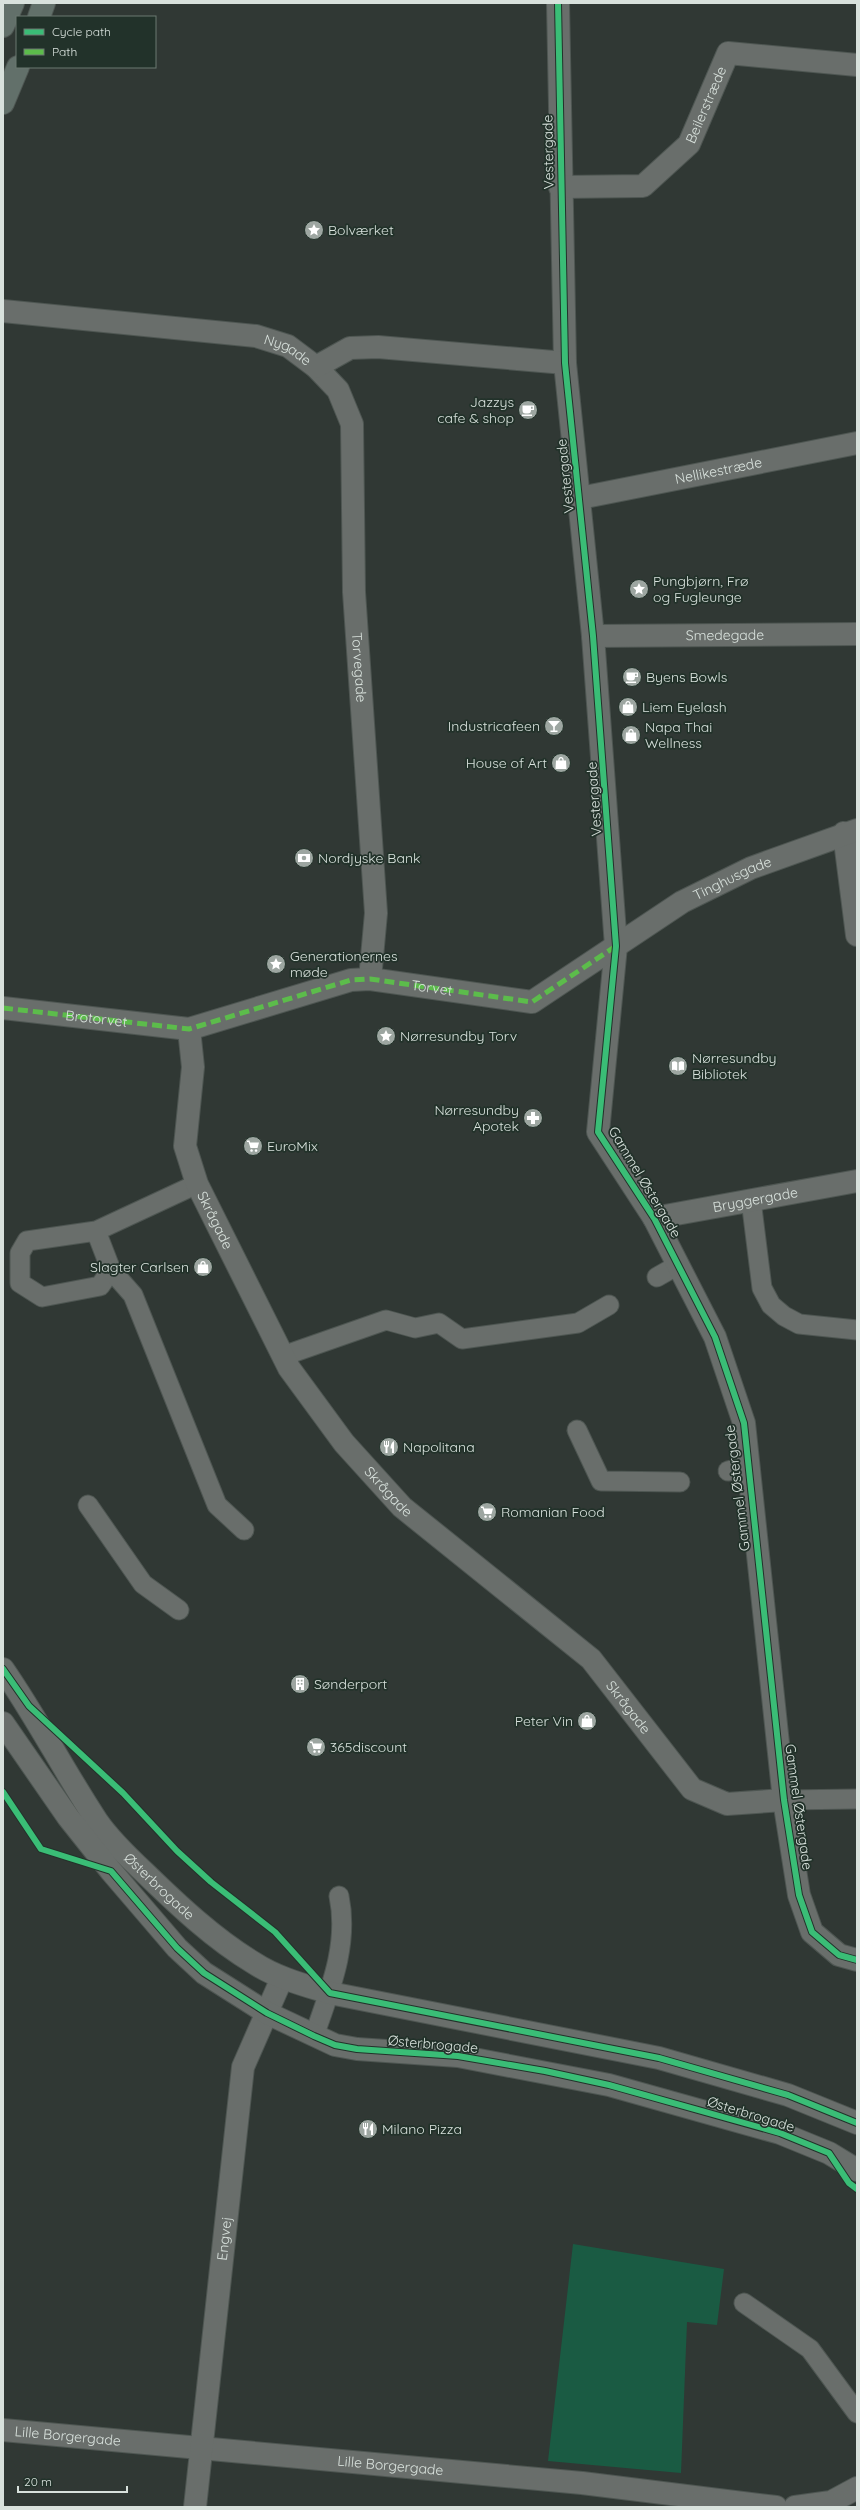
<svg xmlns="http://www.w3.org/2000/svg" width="860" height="2510" viewBox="0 0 860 2510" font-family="Quicksand,sans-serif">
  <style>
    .green { fill: #1a5b43 }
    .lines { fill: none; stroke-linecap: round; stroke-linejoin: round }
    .service-casing { stroke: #4e5652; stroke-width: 21 }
    .minor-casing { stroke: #4e5652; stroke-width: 24 }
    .tertiary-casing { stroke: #4e5652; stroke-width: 24 }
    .secondary-casing { stroke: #4e5652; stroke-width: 24 }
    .primary-casing { stroke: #4e5652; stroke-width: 24 }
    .service { stroke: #696e6b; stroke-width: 19 }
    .minor { stroke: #696e6b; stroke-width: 22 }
    .tertiary { stroke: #696e6b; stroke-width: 22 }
    .secondary { stroke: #696e6b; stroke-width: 22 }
    .primary { stroke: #62706a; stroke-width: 22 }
    .quiet { stroke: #5cbc4b; stroke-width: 5; stroke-dasharray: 10 5; stroke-linecap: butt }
    .cycleway-casing { stroke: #22322a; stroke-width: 8 }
    .cycleway { stroke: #3abd76; stroke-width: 6 }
    .labels { text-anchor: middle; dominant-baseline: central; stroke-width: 3.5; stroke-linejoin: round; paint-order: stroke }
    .street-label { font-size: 14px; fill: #d8e1dc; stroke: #22322a }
    .poi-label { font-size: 14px; fill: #d8e1dc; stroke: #22322a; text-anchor: start }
  </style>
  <rect width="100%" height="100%" fill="#303834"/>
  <path class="green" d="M 573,2244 L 724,2269 L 717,2325 L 687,2322 L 681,2473 L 548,2461 Z"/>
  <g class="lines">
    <g class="service-casing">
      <g id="service">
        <path d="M 751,1200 L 762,1288 L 771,1305 L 784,1316 L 799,1324 L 857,1330"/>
        <path d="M 96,1231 L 111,1270 L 100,1286 L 42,1297 L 20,1283 L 20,1253 L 27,1241 L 96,1231 L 197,1184"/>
        <path d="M 111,1270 L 133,1295 L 217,1505 L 244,1530"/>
        <path d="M 657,1277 L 678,1265"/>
        <path d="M 283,1356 L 386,1320 L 415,1328 L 439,1323 L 462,1339 L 578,1323 L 609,1305"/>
        <path d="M 577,1430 L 601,1481 L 680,1482"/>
        <path d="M 728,1471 L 748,1466"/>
        <path d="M 88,1505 L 143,1584 L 179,1610"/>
        <path d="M 784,1800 L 857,1799"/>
        <path d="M 314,2036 C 330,1990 349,1945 339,1896"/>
        <path d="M 744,2303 L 810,2349 L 857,2413"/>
      </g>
    </g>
    <g class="minor-casing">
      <g id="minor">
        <path d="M 558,3 L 565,363 L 593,636 L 616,946 L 598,1132 L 654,1218 L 715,1337 L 744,1423 L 784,1800 L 799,1895 L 812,1932 L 839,1955 L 857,1960"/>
        <path id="s1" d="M 560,187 L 643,186 L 689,144 L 728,53 L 857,65"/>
        <path id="s2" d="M 3,311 L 256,336 L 288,346 L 316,367 L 338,390 L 352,424 L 354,592 L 376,913 L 370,979"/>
        <path d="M 316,367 L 350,348 L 378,347 L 565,363"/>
        <path id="s3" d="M 580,498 L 857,443"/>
        <path id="s4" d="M 593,636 L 857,634"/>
        <path d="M 844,833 L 857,935"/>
        <path id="s5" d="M 3,1008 L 189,1029 L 351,980 L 370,979 L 532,1002 L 682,902 L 751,868 L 857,830"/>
        <path id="s6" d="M 189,1029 L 193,1067 L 185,1146 L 197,1184 L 289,1368 L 344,1443 L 402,1507 L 591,1659 L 692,1789 L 727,1804 L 784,1800"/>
        <path id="s7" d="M 654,1218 L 857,1181"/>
        <path id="s8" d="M 3,2430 L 582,2483 L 776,2507"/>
        <path d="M 795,2507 L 831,2502 L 857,2488"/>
      </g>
    </g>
    <g class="tertiary-casing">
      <g id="tertiary">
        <path id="s9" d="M 195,2507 L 243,2067 L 282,1978"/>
      </g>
    </g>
    <g class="secondary-casing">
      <g id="secondary">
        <path id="s10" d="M 3,1669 C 37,1718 64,1771 97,1821 C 110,1840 128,1857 144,1872 C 178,1905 214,1939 254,1963 C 277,1978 304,1985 330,1993 L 659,2058 L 788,2095 L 857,2123"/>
        <path d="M 3,1723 L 68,1817 L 111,1871 L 177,1948 L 204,1973 L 267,2013 L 335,2045 L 357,2049 L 458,2056 L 609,2085 L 780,2133 L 829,2153 L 857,2170"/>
      </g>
    </g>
    <g class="primary-casing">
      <g id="primary">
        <path d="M 39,17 L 44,3"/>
        <path d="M 3,26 L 13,3"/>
        <path d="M 3,103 L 18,67"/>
      </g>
    </g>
    <use href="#service" class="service"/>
    <use href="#minor" class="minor"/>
    <use href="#tertiary" class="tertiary"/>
    <use href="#secondary" class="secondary"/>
    <use href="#primary" class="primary"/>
    <path class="quiet" d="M 3,1008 L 189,1029 L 351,980 L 370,979 L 532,1002 L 616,946"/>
    <g class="cycleway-casing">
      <g id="cycleway">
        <path d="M 558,3 L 565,363 L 593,636 L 616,946 L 598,1132 L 654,1218 L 715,1337 L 744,1423 L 784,1800 L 799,1895 L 812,1932 L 839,1955 L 857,1960"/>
        <path d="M 3,1669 L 29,1706 L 123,1793 L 177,1851 L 211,1882 L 275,1932 L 330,1993 L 659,2058 L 788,2095 L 857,2123"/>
        <path d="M 3,1792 L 41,1849 L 111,1871 L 177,1948 L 204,1973 L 267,2013 L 314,2036 L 335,2045 L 357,2049 L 458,2056 L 545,2071 L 609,2085 L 780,2133 L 829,2153 L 849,2183 L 857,2189"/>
      </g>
    </g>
    <use href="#cycleway" class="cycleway"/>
  </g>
  <defs>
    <g id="sight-disc" transform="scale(1)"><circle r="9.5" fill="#9da6a1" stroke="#22322a"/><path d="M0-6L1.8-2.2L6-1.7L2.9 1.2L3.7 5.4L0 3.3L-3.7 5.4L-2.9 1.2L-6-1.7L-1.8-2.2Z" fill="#fff"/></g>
    <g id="cafe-disc" transform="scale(1)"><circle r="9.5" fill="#9da6a1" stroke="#22322a"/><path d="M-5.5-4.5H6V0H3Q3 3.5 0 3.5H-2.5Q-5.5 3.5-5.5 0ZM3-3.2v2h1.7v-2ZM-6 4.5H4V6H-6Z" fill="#fff"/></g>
    <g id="shop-disc" transform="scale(1)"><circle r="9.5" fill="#9da6a1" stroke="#22322a"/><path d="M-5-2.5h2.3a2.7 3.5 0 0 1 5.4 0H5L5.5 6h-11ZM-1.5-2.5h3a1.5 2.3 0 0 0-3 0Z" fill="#fff"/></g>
    <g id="bar-disc" transform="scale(1)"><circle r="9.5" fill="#9da6a1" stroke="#22322a"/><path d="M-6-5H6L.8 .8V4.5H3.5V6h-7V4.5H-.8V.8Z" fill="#fff"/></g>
    <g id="bank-disc" transform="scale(1)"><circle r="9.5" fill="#9da6a1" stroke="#22322a"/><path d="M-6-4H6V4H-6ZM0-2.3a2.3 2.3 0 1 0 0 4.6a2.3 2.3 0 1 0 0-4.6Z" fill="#fff"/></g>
    <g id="library-disc" transform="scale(1)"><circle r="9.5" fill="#9da6a1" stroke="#22322a"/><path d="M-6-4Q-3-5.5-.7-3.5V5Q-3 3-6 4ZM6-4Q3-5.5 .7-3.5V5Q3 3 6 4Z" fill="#fff"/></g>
    <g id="pharmacy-disc" transform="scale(1)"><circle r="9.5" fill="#9da6a1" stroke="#22322a"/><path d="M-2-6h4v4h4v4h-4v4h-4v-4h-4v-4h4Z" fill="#fff"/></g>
    <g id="supermarket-disc" transform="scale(1)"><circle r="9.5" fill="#9da6a1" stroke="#22322a"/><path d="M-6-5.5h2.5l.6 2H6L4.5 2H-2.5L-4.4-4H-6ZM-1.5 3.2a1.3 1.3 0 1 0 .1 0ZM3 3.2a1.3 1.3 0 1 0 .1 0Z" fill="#fff"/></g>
    <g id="restaurant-disc" transform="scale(1)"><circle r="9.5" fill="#9da6a1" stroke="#22322a"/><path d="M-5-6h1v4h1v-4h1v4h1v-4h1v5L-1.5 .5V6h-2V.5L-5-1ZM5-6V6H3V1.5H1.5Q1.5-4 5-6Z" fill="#fff"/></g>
    <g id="building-disc" transform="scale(1)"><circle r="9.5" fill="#9da6a1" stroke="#22322a"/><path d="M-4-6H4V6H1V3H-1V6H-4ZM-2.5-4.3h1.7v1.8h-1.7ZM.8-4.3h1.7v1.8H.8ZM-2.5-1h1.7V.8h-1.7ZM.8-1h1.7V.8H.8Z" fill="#fff"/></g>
  </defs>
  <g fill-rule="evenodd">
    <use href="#sight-disc" x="314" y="230"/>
    <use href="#cafe-disc" x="528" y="410"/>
    <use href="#sight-disc" x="639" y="589"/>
    <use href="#cafe-disc" x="632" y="677"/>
    <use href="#shop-disc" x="628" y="707"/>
    <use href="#bar-disc" x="554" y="726"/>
    <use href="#shop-disc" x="631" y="735"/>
    <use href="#shop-disc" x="561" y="763"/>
    <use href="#bank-disc" x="304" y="858"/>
    <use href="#sight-disc" x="276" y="964"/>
    <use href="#sight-disc" x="386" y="1036"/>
    <use href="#library-disc" x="678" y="1066"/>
    <use href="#pharmacy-disc" x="533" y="1118"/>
    <use href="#supermarket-disc" x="253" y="1146"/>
    <use href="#shop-disc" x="203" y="1267"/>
    <use href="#restaurant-disc" x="389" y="1447"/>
    <use href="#supermarket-disc" x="487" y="1512"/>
    <use href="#building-disc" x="300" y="1684"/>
    <use href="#shop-disc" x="587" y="1721"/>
    <use href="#supermarket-disc" x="316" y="1747"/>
    <use href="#restaurant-disc" x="368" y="2129"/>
  </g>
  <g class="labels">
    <g class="street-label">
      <text stroke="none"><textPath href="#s1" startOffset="188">Beilerstræde</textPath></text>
      <text transform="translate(548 152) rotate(-91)">Vestergade</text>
      <text stroke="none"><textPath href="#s2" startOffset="289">Nygade</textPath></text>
      <text stroke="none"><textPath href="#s3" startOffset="141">Nellikestræde</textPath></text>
      <text transform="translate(565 476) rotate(-96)">Vestergade</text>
      <text stroke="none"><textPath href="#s4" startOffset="132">Smedegade</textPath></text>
      <text stroke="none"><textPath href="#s2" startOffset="635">Torvegade</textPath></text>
      <text transform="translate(594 799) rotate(-94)">Vestergade</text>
      <text stroke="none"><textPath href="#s5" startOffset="775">Tinghusgade</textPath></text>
      <text stroke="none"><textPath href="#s5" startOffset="438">Torvet</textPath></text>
      <text stroke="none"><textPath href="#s5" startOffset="94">Brotorvet</textPath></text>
      <text transform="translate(645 1182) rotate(59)">Gammel Østergade</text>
      <text stroke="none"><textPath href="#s7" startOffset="103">Bryggergade</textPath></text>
      <text stroke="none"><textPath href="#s6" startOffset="198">Skrågade</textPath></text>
      <text transform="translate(737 1488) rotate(-97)">Gammel Østergade</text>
      <text stroke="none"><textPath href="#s6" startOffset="522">Skrågade</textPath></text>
      <text stroke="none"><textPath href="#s6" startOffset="846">Skrågade</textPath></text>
      <text transform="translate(799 1807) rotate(82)">Gammel Østergade</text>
      <text stroke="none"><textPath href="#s10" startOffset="269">Østerbrogade</textPath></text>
      <text transform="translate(433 2044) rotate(5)">Østerbrogade</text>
      <text transform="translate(751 2114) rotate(17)">Østerbrogade</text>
      <text stroke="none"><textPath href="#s9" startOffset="270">Engvej</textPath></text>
      <text stroke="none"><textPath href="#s8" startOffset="65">Lille Borgergade</textPath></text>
      <text stroke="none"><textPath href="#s8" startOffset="389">Lille Borgergade</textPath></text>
    </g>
    <g class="poi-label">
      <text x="328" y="230">Bolværket</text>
      <text x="514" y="402" text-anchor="end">Jazzys<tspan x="514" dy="16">cafe &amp; shop</tspan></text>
      <text x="653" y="581">Pungbjørn, Frø<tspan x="653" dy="16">og Fugleunge</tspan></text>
      <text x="646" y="677">Byens Bowls</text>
      <text x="642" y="707">Liem Eyelash</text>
      <text x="540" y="726" text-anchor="end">Industricafeen</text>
      <text x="645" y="727">Napa Thai<tspan x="645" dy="16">Wellness</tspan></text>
      <text x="547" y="763" text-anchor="end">House of Art</text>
      <text x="318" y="858">Nordjyske Bank</text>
      <text x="290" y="956">Generationernes<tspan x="290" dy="16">møde</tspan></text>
      <text x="400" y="1036">Nørresundby Torv</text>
      <text x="692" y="1058">Nørresundby<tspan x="692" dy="16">Bibliotek</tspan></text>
      <text x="519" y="1110" text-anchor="end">Nørresundby<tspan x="519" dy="16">Apotek</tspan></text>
      <text x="267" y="1146">EuroMix</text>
      <text x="189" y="1267" text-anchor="end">Slagter Carlsen</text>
      <text x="403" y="1447">Napolitana</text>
      <text x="501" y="1512">Romanian Food</text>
      <text x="314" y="1684">Sønderport</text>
      <text x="573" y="1721" text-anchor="end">Peter Vin</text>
      <text x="330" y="1747">365discount</text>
      <text x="382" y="2129">Milano Pizza</text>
    </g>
  </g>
  <rect width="860" height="2510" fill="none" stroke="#d8e1dc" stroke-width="8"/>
  <rect x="16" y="16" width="140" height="52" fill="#22322a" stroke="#6b7871"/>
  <rect x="24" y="29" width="20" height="6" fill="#3abd76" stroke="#6b7871"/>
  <text x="52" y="36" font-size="12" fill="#d8e1dc">Cycle path</text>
  <rect x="24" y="49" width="20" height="6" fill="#5cbc4b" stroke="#6b7871"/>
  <text x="52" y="56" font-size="12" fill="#d8e1dc">Path</text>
  <path d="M18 2486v6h109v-6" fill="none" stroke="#d8e1dc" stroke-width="2"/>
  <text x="24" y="2486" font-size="12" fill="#d8e1dc" stroke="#22322a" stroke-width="3" paint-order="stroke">20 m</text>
</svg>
